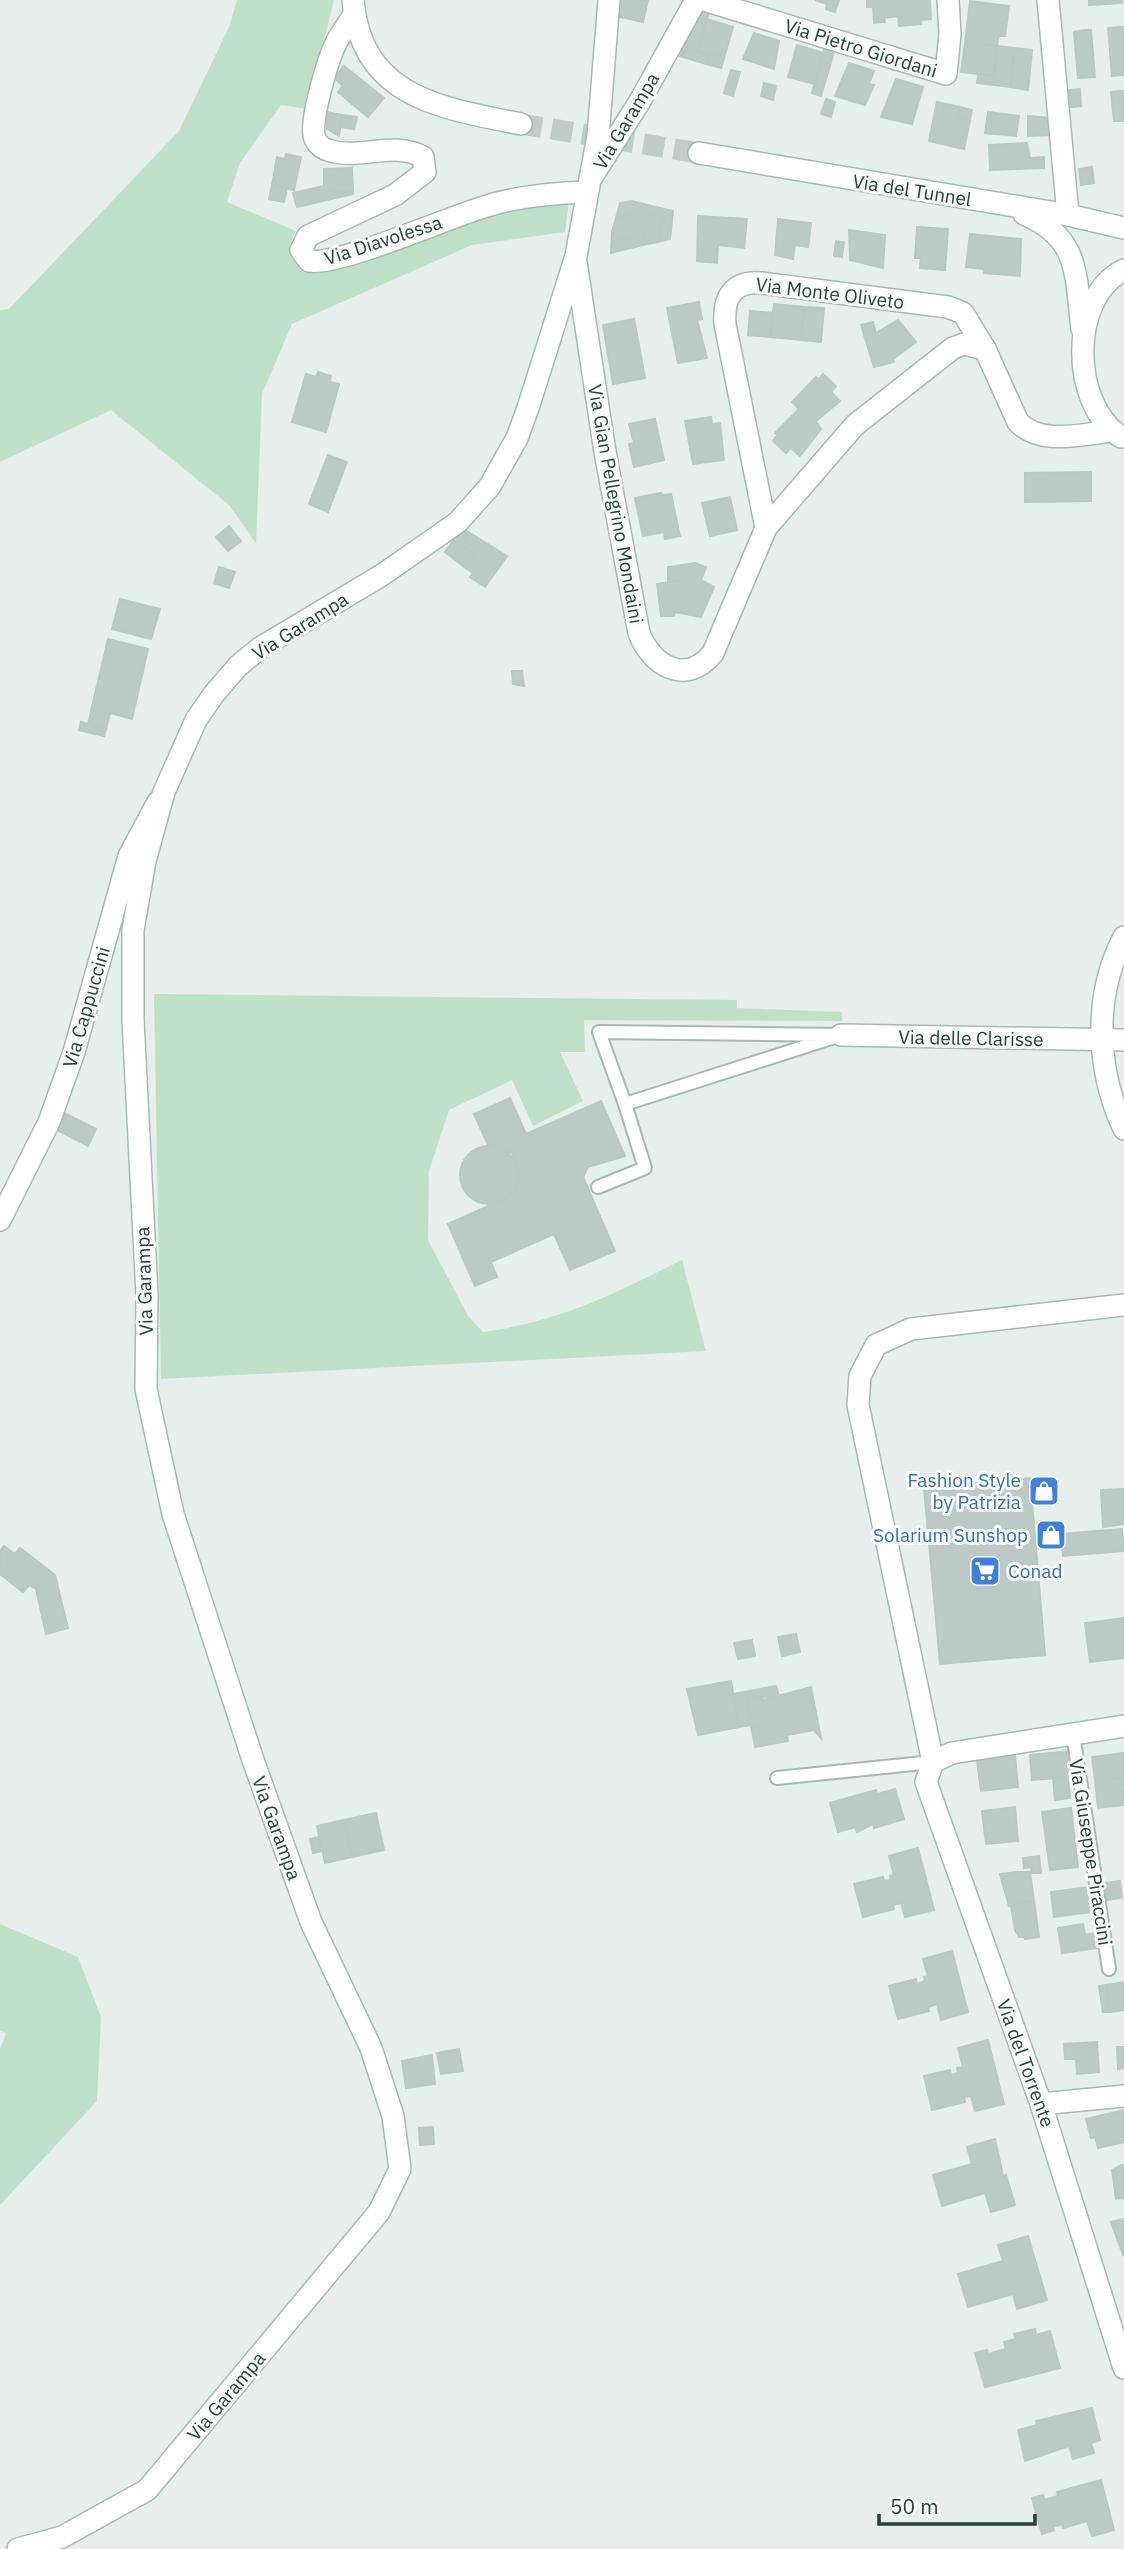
<svg xmlns="http://www.w3.org/2000/svg" width="1124" height="2549" viewBox="0 0 1124 2549" font-family="'IBM Plex Sans',sans-serif">
  <style>
    .green { fill: #bfe0c8 }
    .building { fill: #bbcac4; stroke: #b8c9c2; stroke-width: 2 }
    .lines { fill: none; stroke-linecap: round; stroke-linejoin: round }
    .secondary-tunnel { stroke: #bfccc8; stroke-width: 21; stroke-dasharray: 21 10; stroke-linecap: butt }
    .lane-casing { stroke: #a8b8b2; stroke-width: 16 }
    .street-casing { stroke: #a8b8b2; stroke-width: 24 }
    .secondary-casing { stroke: #a4bbb3; stroke-width: 24 }
    .lane { stroke: #fff; stroke-width: 12 }
    .street { stroke: #fff; stroke-width: 21 }
    .secondary { stroke: #fff; stroke-width: 21 }
    .labels { text-anchor: middle; dominant-baseline: central; stroke-width: 6; stroke-linejoin: round; paint-order: stroke }
    .street-label { font-size: 19px; fill: #24423a; stroke: #f7fbf9 }
    .shop-label { font-size: 19px; fill: #366cbe; stroke: #f7fbf9; text-anchor: end }
  </style>
  <rect width="100%" height="100%" fill="#e6efeb"/>
  <g class="green">
    <path d="M 237,0 L 334,0 L 307,109 L 281,105 L 240,163 L 227,202 L 296,231 L 291,242 L 295,259 L 479,216 L 569,201 L 565,232 L 472,245 L 292,324 L 262,394 L 256,543 L 229,505 L 111,410 L 0,462 L 0,310 L 9,309 L 179,131 L 229,27 Z"/>
    <path d="M 154,994 L 737,1000 L 737,1008 L 842,1012 L 842,1021 L 584,1020 L 585,1052 L 560,1052 L 583,1101 L 533,1126 L 512,1080 L 449,1110 L 429,1171 L 428,1240 L 468,1316 L 483,1332 C 561,1321 612,1295 682,1260 L 706,1351 L 161,1379 Z"/>
    <path d="M 0,1924 L 78,1957 L 101,2017 L 97,2101 L 0,2205 L 0,2049 L 6,2033 L 0,2031 Z"/>
  </g>
  <g class="building">
    <path d="M 619,0 L 648,0 L 643,22 L 616,16 Z"/>
    <path d="M 815,0 L 839,0 L 835,12 L 826,9 L 827,4 Z"/>
    <path d="M 867,0 L 930,0 L 931,19 L 920,20 L 921,24 L 899,26 L 898,16 L 884,18 L 885,22 L 874,23 L 873,7 L 867,7 Z"/>
    <path d="M 1089,0 L 1121,0 L 1122,3 L 1089,5 Z"/>
    <path d="M 970,1 L 1009,6 L 1005,36 L 999,36 L 997,46 L 965,43 Z"/>
    <path d="M 702,7 L 710,9 L 697,51 L 709,54 L 706,64 L 676,55 Z"/>
    <path d="M 707,19 L 733,27 L 724,58 L 697,51 Z"/>
    <path d="M 1124,27 L 1124,75 L 1112,76 L 1108,28 Z"/>
    <path d="M 1085,30 L 1091,30 L 1095,77 L 1078,78 L 1074,32 Z"/>
    <path d="M 754,33 L 779,41 L 774,69 L 743,59 Z"/>
    <path d="M 826,42 L 836,45 L 821,96 L 812,93 Z"/>
    <path d="M 965,43 L 997,46 L 994,76 L 961,72 Z"/>
    <path d="M 797,45 L 823,53 L 815,84 L 788,77 Z"/>
    <path d="M 997,46 L 1032,50 L 1028,90 L 1010,87 L 1014,52 L 997,51 Z"/>
    <path d="M 997,51 L 1014,52 L 1010,87 L 977,83 L 978,74 L 994,76 Z"/>
    <path d="M 709,54 L 724,58 L 721,68 L 706,64 Z"/>
    <path d="M 849,63 L 874,71 L 869,84 L 874,85 L 865,105 L 835,96 Z"/>
    <path d="M 344,66 L 384,98 L 368,117 L 338,92 L 343,86 L 334,78 Z"/>
    <path d="M 731,70 L 740,72 L 733,96 L 724,93 Z"/>
    <path d="M 896,79 L 923,87 L 912,124 L 881,117 Z"/>
    <path d="M 764,83 L 776,86 L 773,100 L 761,96 Z"/>
    <path d="M 1080,89 L 1081,106 L 1071,107 L 1069,90 Z"/>
    <path d="M 1124,91 L 1124,121 L 1114,121 L 1111,92 Z"/>
    <path d="M 826,99 L 835,102 L 831,117 L 821,114 Z"/>
    <path d="M 937,102 L 960,107 L 958,118 L 970,120 L 964,149 L 929,141 Z"/>
    <path d="M 960,107 L 972,110 L 970,120 L 958,118 Z"/>
    <path d="M 327,112 L 342,115 L 339,136 L 327,129 Z"/>
    <path d="M 988,112 L 1019,116 L 1016,136 L 985,133 Z"/>
    <path d="M 342,115 L 357,117 L 354,129 L 341,127 Z"/>
    <path d="M 1028,116 L 1052,118 L 1053,135 L 1028,136 Z"/>
    <path d="M 1027,143 L 1030,158 L 1044,157 L 1044,168 L 990,170 L 989,145 Z"/>
    <path d="M 286,154 L 301,157 L 294,190 L 272,185 L 277,157 L 285,159 Z"/>
    <path d="M 1092,167 L 1094,183 L 1081,185 L 1079,169 Z"/>
    <path d="M 352,168 L 353,191 L 324,192 L 324,169 Z"/>
    <path d="M 272,185 L 287,188 L 284,202 L 269,199 Z"/>
    <path d="M 324,186 L 324,192 L 353,191 L 353,194 L 297,207 L 293,193 Z"/>
    <path d="M 631,201 L 673,211 L 670,239 L 658,242 L 663,218 L 635,211 L 616,218 L 620,203 Z"/>
    <path d="M 635,211 L 663,218 L 658,242 L 647,244 L 643,234 L 622,241 L 612,232 L 616,218 Z"/>
    <path d="M 698,216 L 747,219 L 744,248 L 718,245 L 717,263 L 697,261 Z"/>
    <path d="M 778,219 L 811,223 L 808,247 L 795,245 L 793,259 L 775,255 Z"/>
    <path d="M 917,227 L 948,229 L 945,270 L 920,268 L 921,258 L 915,258 Z"/>
    <path d="M 849,230 L 885,235 L 883,268 L 850,260 Z"/>
    <path d="M 612,232 L 622,241 L 643,234 L 647,244 L 611,253 Z"/>
    <path d="M 970,234 L 1021,239 L 1020,276 L 984,273 L 985,269 L 966,267 Z"/>
    <path d="M 836,241 L 844,242 L 842,257 L 834,256 Z"/>
    <path d="M 699,302 L 702,319 L 697,320 L 707,358 L 678,363 L 667,308 Z"/>
    <path d="M 774,304 L 804,307 L 801,340 L 770,337 Z"/>
    <path d="M 804,307 L 824,308 L 821,342 L 801,340 Z"/>
    <path d="M 750,311 L 773,313 L 770,337 L 748,335 Z"/>
    <path d="M 634,319 L 645,378 L 613,384 L 603,325 Z"/>
    <path d="M 898,320 L 916,342 L 893,359 L 894,362 L 874,367 L 861,325 L 873,322 L 876,333 Z"/>
    <path d="M 318,372 L 331,376 L 330,382 L 339,384 L 326,432 L 292,422 L 306,374 L 316,377 Z"/>
    <path d="M 823,374 L 836,386 L 831,392 L 840,401 L 816,421 L 821,429 L 800,456 L 791,448 L 786,453 L 773,441 L 778,435 L 775,433 L 799,409 L 792,402 L 816,377 L 819,379 Z"/>
    <path d="M 711,417 L 712,424 L 720,423 L 724,460 L 693,464 L 685,421 Z"/>
    <path d="M 655,419 L 664,460 L 634,467 L 629,444 L 634,443 L 629,424 Z"/>
    <path d="M 328,455 L 347,462 L 328,512 L 309,504 Z"/>
    <path d="M 1091,472 L 1091,501 L 1025,502 L 1025,473 Z"/>
    <path d="M 661,493 L 662,495 L 671,494 L 680,536 L 665,539 L 664,532 L 643,536 L 635,498 Z"/>
    <path d="M 730,497 L 737,530 L 710,536 L 702,503 Z"/>
    <path d="M 229,526 L 241,541 L 228,551 L 216,537 Z"/>
    <path d="M 462,528 L 470,533 L 462,545 L 476,556 L 467,569 L 445,552 Z"/>
    <path d="M 470,533 L 507,556 L 485,587 L 470,577 L 473,573 L 467,569 L 476,556 L 462,545 Z"/>
    <path d="M 695,563 L 706,567 L 701,580 L 668,582 L 668,567 Z"/>
    <path d="M 219,567 L 235,572 L 229,588 L 214,583 Z"/>
    <path d="M 687,579 L 701,580 L 714,587 L 701,617 L 675,612 L 674,616 L 661,616 L 657,584 Z"/>
    <path d="M 120,599 L 160,609 L 151,639 L 112,629 Z"/>
    <path d="M 108,639 L 148,649 L 132,719 L 110,713 L 106,729 L 88,724 Z"/>
    <path d="M 512,671 L 522,671 L 524,686 L 513,684 Z"/>
    <path d="M 81,722 L 106,729 L 104,736 L 79,730 Z"/>
    <path d="M 510,1098 L 526,1134 L 601,1101 L 625,1156 L 588,1167 L 583,1177 L 615,1251 L 570,1270 L 554,1234 L 491,1262 L 497,1277 L 475,1286 L 448,1224 L 511,1196 L 520,1172 L 512,1153 L 488,1145 L 474,1114 Z"/>
    <path d="M 64,1113 L 96,1129 L 88,1146 L 55,1129 Z"/>
    <circle cx="489" cy="1175" r="29"/>
    <path d="M 1030,1478 L 1045,1655 L 940,1664 L 924,1488 Z"/>
    <path d="M 1123,1489 L 1124,1524 L 1103,1527 L 1101,1490 Z"/>
    <path d="M 1122,1529 L 1124,1551 L 1063,1556 L 1061,1534 Z"/>
    <path d="M 4,1546 L 15,1554 L 20,1548 L 55,1575 L 68,1628 L 46,1634 L 36,1589 L 29,1585 L 23,1592 L 0,1574 L 0,1551 Z"/>
    <path d="M 1124,1618 L 1124,1658 L 1090,1662 L 1085,1623 Z"/>
    <path d="M 796,1634 L 800,1652 L 782,1656 L 778,1637 Z"/>
    <path d="M 752,1640 L 755,1656 L 738,1659 L 734,1643 Z"/>
    <path d="M 731,1681 L 739,1727 L 698,1735 L 687,1689 Z"/>
    <path d="M 776,1686 L 779,1696 L 747,1698 L 753,1727 L 758,1726 L 760,1740 L 787,1735 L 788,1741 L 755,1747 L 751,1725 L 739,1727 L 733,1694 Z"/>
    <path d="M 811,1687 L 821,1738 L 814,1730 L 760,1740 L 758,1726 L 753,1727 L 747,1698 L 762,1696 L 763,1700 Z"/>
    <path d="M 1071,1751 L 1075,1777 L 1032,1780 L 1030,1755 Z"/>
    <path d="M 1124,1753 L 1124,1786 L 1122,1778 L 1095,1781 L 1092,1757 Z"/>
    <path d="M 1015,1756 L 1018,1787 L 981,1791 L 977,1761 Z"/>
    <path d="M 1053,1778 L 1068,1778 L 1070,1798 L 1055,1800 Z"/>
    <path d="M 1122,1778 L 1124,1805 L 1098,1808 L 1095,1781 Z"/>
    <path d="M 895,1789 L 904,1819 L 874,1828 L 873,1824 L 857,1832 L 855,1827 L 838,1832 L 830,1803 L 876,1790 L 877,1794 Z"/>
    <path d="M 1015,1807 L 1018,1841 L 986,1844 L 982,1811 Z"/>
    <path d="M 1071,1808 L 1078,1867 L 1050,1870 L 1042,1812 Z"/>
    <path d="M 376,1813 L 384,1850 L 352,1857 L 344,1820 Z"/>
    <path d="M 344,1820 L 352,1857 L 325,1863 L 317,1826 Z"/>
    <path d="M 319,1837 L 322,1851 L 313,1853 L 310,1839 Z"/>
    <path d="M 918,1848 L 934,1910 L 905,1917 L 901,1903 L 893,1905 L 894,1909 L 863,1917 L 854,1884 L 883,1877 L 884,1881 L 891,1880 L 890,1876 L 894,1875 L 889,1856 Z"/>
    <path d="M 1039,1856 L 1041,1873 L 1032,1873 L 1031,1867 L 1024,1868 L 1023,1858 Z"/>
    <path d="M 1016,1872 L 1030,1872 L 1034,1901 L 1019,1902 L 1019,1906 L 1009,1906 L 1000,1874 Z"/>
    <path d="M 1120,1881 L 1122,1898 L 1107,1900 L 1105,1883 Z"/>
    <path d="M 1088,1887 L 1092,1912 L 1054,1917 L 1051,1892 Z"/>
    <path d="M 1034,1901 L 1039,1937 L 1025,1939 L 1025,1937 L 1019,1937 L 1015,1930 L 1011,1906 L 1019,1906 L 1019,1902 Z"/>
    <path d="M 1083,1924 L 1085,1935 L 1095,1933 L 1098,1948 L 1062,1953 L 1058,1928 Z"/>
    <path d="M 952,1951 L 968,2012 L 941,2020 L 937,2004 L 928,2007 L 929,2011 L 898,2019 L 889,1986 L 916,1979 L 917,1984 L 925,1981 L 924,1977 L 928,1976 L 923,1959 Z"/>
    <path d="M 1124,1982 L 1124,2010 L 1110,2012 L 1106,1985 Z"/>
    <path d="M 1106,1985 L 1110,2012 L 1103,2012 L 1099,1986 Z"/>
    <path d="M 988,2040 L 1004,2104 L 975,2111 L 971,2096 L 964,2097 L 965,2102 L 932,2110 L 924,2076 L 950,2070 L 951,2075 L 958,2073 L 957,2068 L 963,2067 L 958,2048 Z"/>
    <path d="M 1097,2042 L 1099,2072 L 1077,2074 L 1076,2059 L 1065,2059 L 1064,2044 Z"/>
    <path d="M 1117,2047 L 1124,2047 L 1124,2068 L 1118,2069 Z"/>
    <path d="M 459,2049 L 463,2071 L 441,2074 L 437,2053 Z"/>
    <path d="M 432,2055 L 435,2084 L 406,2088 L 402,2061 Z"/>
    <path d="M 1124,2110 L 1124,2142 L 1098,2148 L 1095,2137 L 1091,2138 L 1086,2119 Z"/>
    <path d="M 433,2127 L 434,2144 L 420,2145 L 419,2128 Z"/>
    <path d="M 995,2139 L 1003,2176 L 1006,2175 L 1015,2205 L 991,2212 L 985,2193 L 942,2206 L 933,2175 L 972,2164 L 967,2147 Z"/>
    <path d="M 1122,2165 L 1124,2165 L 1124,2198 L 1116,2199 L 1112,2170 Z"/>
    <path d="M 1124,2219 L 1124,2254 L 1123,2255 L 1111,2222 Z"/>
    <path d="M 1028,2236 L 1047,2300 L 1017,2309 L 1013,2294 L 968,2307 L 958,2274 L 1003,2261 L 998,2245 Z"/>
    <path d="M 1035,2329 L 1036,2335 L 1050,2331 L 1060,2368 L 985,2387 L 975,2353 L 987,2350 L 988,2354 L 1006,2349 L 1004,2342 L 1016,2339 L 1014,2334 Z"/>
    <path d="M 1092,2408 L 1100,2440 L 1091,2443 L 1094,2453 L 1073,2459 L 1069,2446 L 1025,2461 L 1018,2430 L 1037,2425 L 1036,2421 Z"/>
    <path d="M 1101,2480 L 1114,2530 L 1092,2536 L 1087,2521 L 1063,2528 L 1062,2524 L 1053,2527 L 1054,2530 L 1042,2534 L 1032,2498 L 1043,2495 L 1044,2500 L 1058,2496 L 1057,2492 Z"/>
  </g>
  <g class="lines">
    <path class="secondary-tunnel" d="M 521,124 L 699,153"/>
    <g class="lane-casing">
      <g id="lane">
        <path d="M 599,1032 L 841,1035 L 625,1104 Z"/>
        <path d="M 598,1187 L 645,1168 L 625,1104"/>
        <path d="M 1073,1734 L 1109,1969"/>
        <path d="M 777,1778 L 933,1762"/>
      </g>
    </g>
    <g class="street-casing">
      <g id="street">
        <path d="M 704,0 L 946,74 L 950,34 L 948,0"/>
        <path d="M 1048,0 L 1068,215"/>
        <path d="M 354,14 C 349,23 342,32 337,41 C 328,58 311,117 314,135 C 315,142 321,148 328,150 C 359,161 393,140 423,157 L 425,172 L 395,195 L 308,236 L 301,250 L 309,261 C 337,267 451,216 487,206 C 519,196 554,193 587,192"/>
        <path d="M 590,179 L 598,136 L 609,0"/>
        <path d="M 766,528 L 725,324 C 723,297 733,281 761,283 L 948,307 L 963,313 L 985,349"/>
        <path d="M 1124,937 C 1093,996 1096,1069 1124,1129"/>
        <path d="M 841,1035 L 1124,1040"/>
        <path d="M 0,1220 L 49,1122 L 74,1052 L 129,856 L 158,802"/>
        <path d="M 1124,1726 L 952,1753 L 933,1762 L 926,1782 L 1041,2104 L 1124,2368"/>
        <path d="M 933,1762 L 858,1405 L 860,1376 L 876,1345 L 911,1329 L 1124,1305"/>
        <path d="M 1041,2104 L 1124,2096"/>
      </g>
    </g>
    <g class="secondary-casing">
      <g id="secondary">
        <path d="M 353,0 C 361,98 442,108 521,124"/>
        <path d="M 699,153 L 1068,215 L 1124,228"/>
        <path d="M 1024,214 C 1081,238 1075,275 1082,329"/>
        <path d="M 576,262 L 605,452 L 639,633 C 651,665 686,687 713,653 L 766,528 L 855,425 L 953,348 L 964,344 L 985,349 L 1018,422 C 1041,446 1082,434 1112,431"/>
        <path d="M 1121,437 C 1071,405 1068,298 1124,270"/>
        <path d="M 18,2549 L 62,2537 L 147,2490 L 379,2212 L 400,2169 L 393,2116 L 371,2048 L 311,1922 L 253,1760 L 173,1514 L 146,1389 L 147,1295 L 133,1020 L 133,930 L 145,861 L 164,792 L 196,720 L 214,694 L 238,666 L 260,648 L 382,575 L 458,522 L 490,486 L 517,438 L 528,408 L 576,256 L 590,180 L 640,101 L 696,0"/>
      </g>
    </g>
    <use href="#lane" class="lane"/>
    <use href="#street" class="street"/>
    <use href="#secondary" class="secondary"/>
  </g>
  <defs>
    <g id="shop-square" transform="scale(1.575)"><rect x="-9" y="-9" width="18" height="18" rx="4" fill="#3f7fe0" stroke="#f7fbf9"/><path d="M-5-2.5h2.3a2.7 3.5 0 0 1 5.4 0H5L5.5 6h-11ZM-1.5-2.5h3a1.5 2.3 0 0 0-3 0Z" fill="#fff"/></g>
    <g id="supermarket-square" transform="scale(1.575)"><rect x="-9" y="-9" width="18" height="18" rx="4" fill="#3f7fe0" stroke="#f7fbf9"/><path d="M-6-5.5h2.5l.6 2H6L4.5 2H-2.5L-4.4-4H-6ZM-1.5 3.2a1.3 1.3 0 1 0 .1 0ZM3 3.2a1.3 1.3 0 1 0 .1 0Z" fill="#fff"/></g>
  </defs>
  <g fill-rule="evenodd">
    <use href="#shop-square" x="1044" y="1491"/>
    <use href="#shop-square" x="1051" y="1535"/>
    <use href="#supermarket-square" x="985" y="1571"/>
  </g>
  <g class="labels">
    <g class="street-label">
      <text transform="translate(861 48) rotate(17)">Via Pietro Giordani</text>
      <text transform="translate(626 121) rotate(-59)">Via Garampa</text>
      <text transform="translate(912 190) rotate(9)">Via del Tunnel</text>
      <text transform="translate(383 240) rotate(-18)">Via Diavolessa</text>
      <text transform="translate(830 293) rotate(7)">Via Monte Oliveto</text>
      <text transform="translate(616 504) rotate(80)">Via Gian Pellegrino Mondaini</text>
      <text transform="translate(300 626) rotate(-32)">Via Garampa</text>
      <text transform="translate(86 1007) rotate(-74)">Via Cappuccini</text>
      <text transform="translate(971 1038) rotate(1)">Via delle Clarisse</text>
      <text transform="translate(144 1281) rotate(-92)">Via Garampa</text>
      <text transform="translate(277 1828) rotate(70)">Via Garampa</text>
      <text transform="translate(1091 1852) rotate(81)">Via Giuseppe Piraccini</text>
      <text transform="translate(1026 2063) rotate(70)">Via del Torrente</text>
      <text transform="translate(226 2396) rotate(-50)">Via Garampa</text>
    </g>
    <g class="shop-label">
      <text x="1021" y="1480">Fashion Style<tspan x="1021" dy="22">by Patrizia</tspan></text>
      <text x="1028" y="1535">Solarium Sunshop</text>
      <text x="1008" y="1571" text-anchor="start">Conad</text>
    </g>
  </g>
  <path d="M879 2514v10h156v-10" fill="none" stroke="#24423a" stroke-width="3.5"/>
  <text x="890" y="2514" font-size="21" fill="#24423a" stroke="#f7fbf9" stroke-width="5" paint-order="stroke">50 m</text>
</svg>
